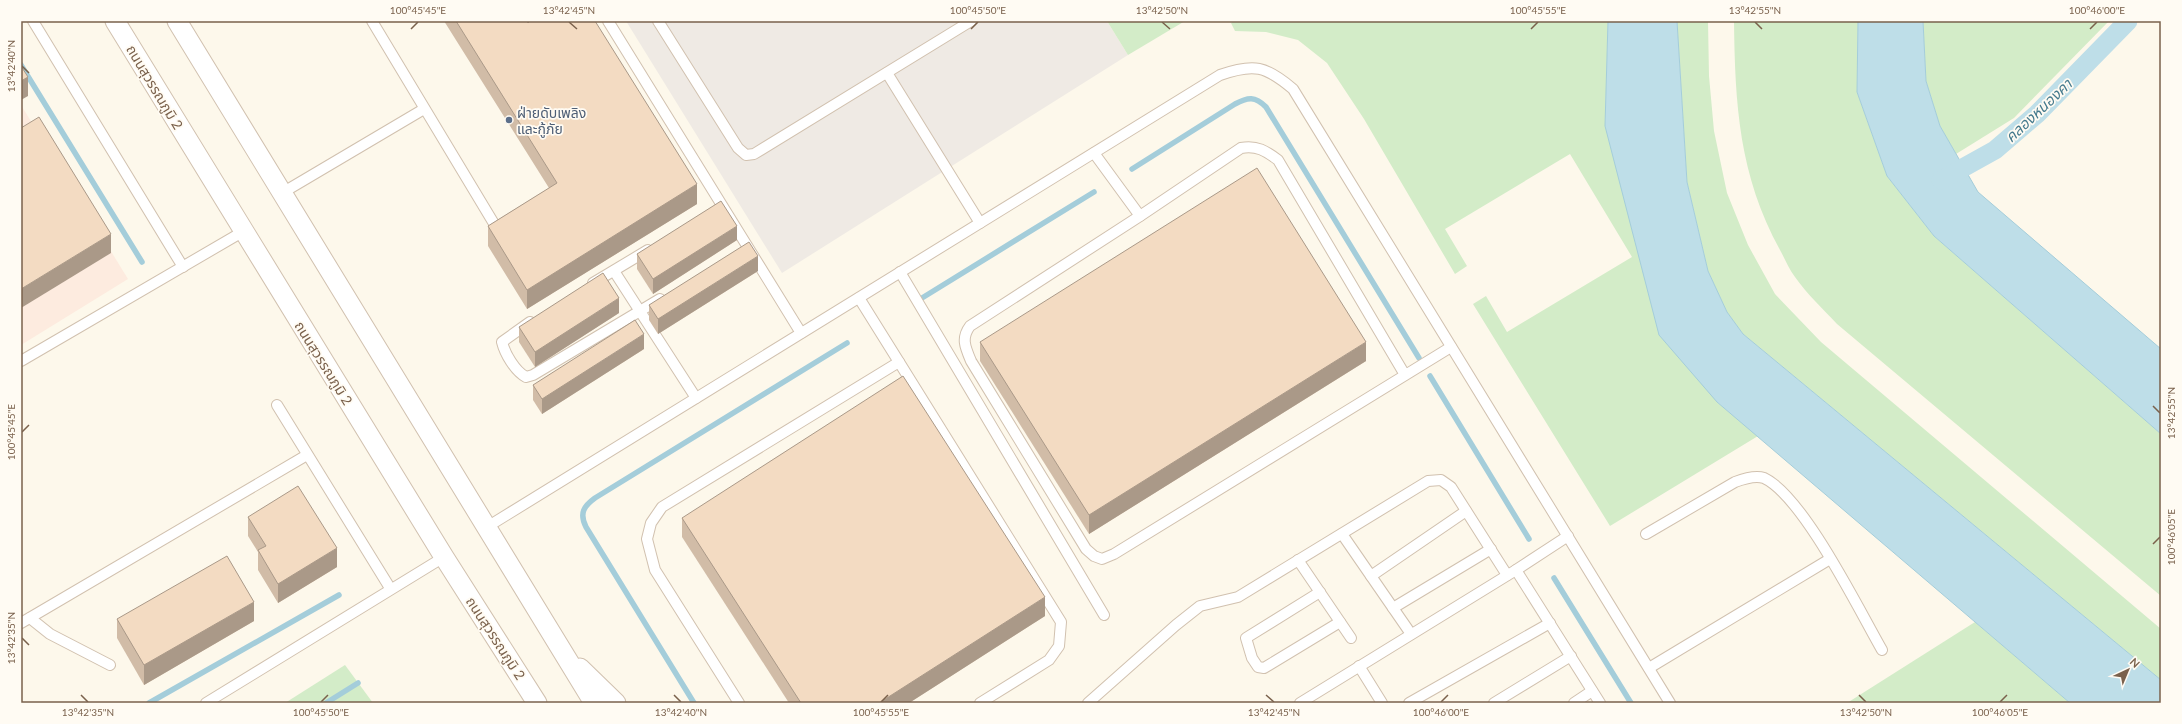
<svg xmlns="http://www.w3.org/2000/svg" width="2182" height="724" viewBox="0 0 2182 724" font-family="Lato,'Noto Sans Thai',sans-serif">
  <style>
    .commercial { fill: #fdebdf }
    .industrial { fill: #efeae4 }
    .green { fill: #d3ecc8 }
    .water { fill: #bedee8; stroke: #a4cdda }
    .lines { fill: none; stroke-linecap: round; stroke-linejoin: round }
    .stream { stroke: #a4cdda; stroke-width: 5.5 }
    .canal { stroke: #bedee8; stroke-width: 19 }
    .lane-casing { stroke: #d1c1af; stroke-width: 12 }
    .street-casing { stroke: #d1c1af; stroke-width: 21 }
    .lane { stroke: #fff; stroke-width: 10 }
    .street { stroke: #fff; stroke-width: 19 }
    .wall { fill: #d1bca7 }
    .shaded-wall { fill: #a98 }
    .building { fill: #f3dbc2; stroke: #a98 }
    .ticks { fill: none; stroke: #7a614c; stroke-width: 1.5 }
    .service-dot { fill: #5c6f8a; stroke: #fffbf3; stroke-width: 1.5 }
    .labels { text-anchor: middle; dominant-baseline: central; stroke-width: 3.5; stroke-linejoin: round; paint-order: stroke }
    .street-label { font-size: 14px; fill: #7a614c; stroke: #fffbf3 }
    .service-label { font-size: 14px; fill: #4e5e75; stroke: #fffbf3; text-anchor: start }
    .water-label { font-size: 15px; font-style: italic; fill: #457a8d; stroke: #fffbf3 }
    .neatline { fill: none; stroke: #7a614c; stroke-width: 1.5 }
    .ticks-label { font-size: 10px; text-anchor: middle; fill: #7a614c }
  </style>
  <rect width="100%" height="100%" fill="#fdf8eb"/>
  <path class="commercial" d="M 21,105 L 128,279 L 21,345 Z"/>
  <path class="industrial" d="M 626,21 L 1107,21 L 1128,55 L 782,273 Z"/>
  <g class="green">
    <path d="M 1107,21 L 1185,21 L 1128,55 Z"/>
    <path d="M 1234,21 L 1608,21 L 1605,126 L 1717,402 L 1758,436 L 1610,526 L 1473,304 L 1486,296 L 1507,332 L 1632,257 L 1570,154 L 1445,229 L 1467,266 L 1455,274 L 1364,119 L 1327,63 L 1298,40 L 1266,32 L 1235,31 L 1231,23 Z"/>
    <path d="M 1677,21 L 1708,21 L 1709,76 L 1714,131 L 1727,193 L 1748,245 L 1775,294 L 1821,342 L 2161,629 L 2161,680 L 1743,334 L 1727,312 L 1708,271 L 1687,182 Z"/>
    <path d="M 1734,21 L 1858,21 L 1857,92 L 1887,176 L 1934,236 L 2161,434 L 2161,596 L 1837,324 C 1823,309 1807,294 1795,277 C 1789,269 1785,259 1780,250 C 1739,175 1735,105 1734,21 Z"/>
    <path d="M 1923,21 L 2109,21 L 2014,118 L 1956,154 L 1940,126 L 1926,81 Z"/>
    <path d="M 1975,622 L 2070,703 L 1847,703 Z"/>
    <path d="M 345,665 L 373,703 L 285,703 Z"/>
  </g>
  <g class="water">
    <path d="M 1608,21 L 1677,21 L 1687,182 L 1708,271 L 1727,312 L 1743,334 L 2161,680 L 2161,703 L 2070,703 L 1717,402 L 1659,335 L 1605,126 Z"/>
    <path d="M 1858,21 L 1923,21 L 1926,81 L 1940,126 L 1978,192 L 2161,349 L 2161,434 L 1934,236 L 1887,176 L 1857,92 Z"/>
  </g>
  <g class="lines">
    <g class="stream">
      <path d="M 21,65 L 142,262"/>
      <path d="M 1132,169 L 1235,104 C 1248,97 1255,96 1266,107 L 1419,358"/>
      <path d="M 922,298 L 1094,192"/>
      <path d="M 1430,376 L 1529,539"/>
      <path d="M 1554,578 L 1631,703"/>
      <path d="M 149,703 L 339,595"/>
      <path d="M 326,703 L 358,683"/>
      <path d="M 694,703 L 586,527 C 579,513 584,506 595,498 L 847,343"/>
    </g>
    <path class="canal" d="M 1941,180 L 1995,150 L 2037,114 L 2128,21"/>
    <g class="lane-casing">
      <g id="lane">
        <path d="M 33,21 L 183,267"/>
        <path d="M 372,21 L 496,227"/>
        <path d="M 608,21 L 801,333"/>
        <path d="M 658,21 L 738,148 L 746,155 L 754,154 L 971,21"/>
        <path d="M 887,73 L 980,223"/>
        <path d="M 1094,153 L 1140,216"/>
        <path d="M 282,193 L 424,109"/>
        <path d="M 614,271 L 696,398"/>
        <path d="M 900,272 L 1104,615"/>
        <path d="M 593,283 L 648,250"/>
        <path d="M 859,298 L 899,362"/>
        <path d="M 530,322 L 502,342 C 505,354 515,371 526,377 L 533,375 L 660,299"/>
        <path d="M 21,361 L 244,231"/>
        <path d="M 1405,375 L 1278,160 C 1266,151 1257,145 1241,148 L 1140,216 L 970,326 C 961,338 965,347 971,361 L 1086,549 L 1094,556 L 1102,559 L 1114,554 L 1451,347"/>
        <path d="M 277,405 L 390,588"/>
        <path d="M 487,527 L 1220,75 C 1254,63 1266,66 1293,89 L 1670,703"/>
        <path d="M 1342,534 L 1411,634"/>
        <path d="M 1646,534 L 1735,482 C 1743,479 1755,475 1764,478 C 1803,496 1859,610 1882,650"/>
        <path d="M 1298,560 L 1351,638"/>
        <path d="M 1516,570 L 1600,703"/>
        <path d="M 1371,576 L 1466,511"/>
        <path d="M 1320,592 L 1246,638 L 1252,658 L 1258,667 L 1264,668 L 1340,622"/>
        <path d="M 1393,608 L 1491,549"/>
        <path d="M 30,618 L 50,634 L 110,665"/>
        <path d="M 21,623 L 307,455"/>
        <path d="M 1359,666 L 1382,703"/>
        <path d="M 1649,668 L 1830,559"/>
        <path d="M 206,703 L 444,557"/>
        <path d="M 739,703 L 655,570 L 647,539 L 651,523 L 662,507 L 899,362 L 1061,622 L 1059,646 L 1049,660 L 980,703"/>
        <path d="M 1088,703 L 1176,625 L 1200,606 L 1238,597 L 1428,481 L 1441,480 L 1451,487 L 1507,575"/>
        <path d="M 1300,703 L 1516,570 L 1568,536"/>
        <path d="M 1409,703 L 1550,623"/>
        <path d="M 1494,703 L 1571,656"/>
        <path d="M 1574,703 L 1592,691"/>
      </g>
    </g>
    <g class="street-casing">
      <g id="street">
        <path d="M 115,21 L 444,557 L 537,703"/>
        <path d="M 177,21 L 594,703"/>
        <path d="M 580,668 L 616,703"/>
      </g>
    </g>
    <use href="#lane" class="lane"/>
    <use href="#street" class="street"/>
  </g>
  <g class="wall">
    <path d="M 444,21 L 527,21 L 697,204 L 527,309 L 488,246 L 488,226 L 549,188 Z"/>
    <path d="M 737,240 L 653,294 L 637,269 L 637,254 Z"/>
    <path d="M 758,271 L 658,334 L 649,320 L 649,305 Z"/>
    <path d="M 619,313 L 535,367 L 519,342 L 519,327 Z"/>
    <path d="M 980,342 L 1366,361 L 1089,534 L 980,361 Z"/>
    <path d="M 644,349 L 542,414 L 533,400 L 533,385 Z"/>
    <path d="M 248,517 L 337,567 L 278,603 L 258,570 L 258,552 L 248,536 Z"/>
    <path d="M 682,518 L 1045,616 L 909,703 L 789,703 L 682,537 Z"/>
    <path d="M 117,619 L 254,621 L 144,685 L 117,638 Z"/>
  </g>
  <g class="shaded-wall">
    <path d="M 28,77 L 28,96 L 21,100 L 21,81 Z"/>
    <path d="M 697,184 L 697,204 L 527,309 L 527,290 Z"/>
    <path d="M 737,226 L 737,240 L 653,294 L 653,279 Z"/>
    <path d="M 111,234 L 111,253 L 21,308 L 21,289 Z"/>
    <path d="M 758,256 L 758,271 L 658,334 L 658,319 Z"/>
    <path d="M 619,298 L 619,313 L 535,367 L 535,352 Z"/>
    <path d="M 644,334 L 644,349 L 542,414 L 542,399 Z"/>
    <path d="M 1366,342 L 1366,361 L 1089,534 L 1089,515 Z"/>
    <path d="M 337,548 L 337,567 L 278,603 L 278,584 Z"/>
    <path d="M 1045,597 L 1045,616 L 909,703 L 879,703 Z"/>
    <path d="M 254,602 L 254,621 L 144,685 L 144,665 Z"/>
  </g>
  <g class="building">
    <path d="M 456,21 L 527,21 L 528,23 L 530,21 L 595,21 L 697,184 L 527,290 L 488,226 L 557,183 Z"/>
    <path d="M 21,66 L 28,77 L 21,81 Z"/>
    <path d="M 39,117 L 111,234 L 21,289 L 21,128 Z"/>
    <path d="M 1257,168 L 1366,342 L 1089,515 L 980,342 Z"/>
    <path d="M 721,201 L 737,226 L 653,279 L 637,254 Z"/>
    <path d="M 749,242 L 758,256 L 658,319 L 649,305 Z"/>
    <path d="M 603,273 L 619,298 L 535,352 L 519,327 Z"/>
    <path d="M 635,320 L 644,334 L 542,399 L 533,385 Z"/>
    <path d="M 903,376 L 1045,597 L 879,703 L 801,703 L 682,518 Z"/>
    <path d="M 298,486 L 337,548 L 278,584 L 258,550 L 266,546 L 248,517 Z"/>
    <path d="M 227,556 L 254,602 L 144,665 L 117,619 Z"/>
  </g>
  <path class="ticks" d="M 569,22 L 577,29M 1162,22 L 1170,29M 1755,22 L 1762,29M 411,29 L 418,22M 971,29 L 978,22M 1531,29 L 1538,22M 2090,29 L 2097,22M 22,66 L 29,73M 2153,406 L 2160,413M 22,432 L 29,425M 2153,544 L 2160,537M 22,638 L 29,645M 81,695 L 88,702M 674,695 L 681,702M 1266,695 L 1274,702M 1859,695 L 1866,702M 321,702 L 328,695M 881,702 L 888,695M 1441,702 L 1448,695M 2000,702 L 2007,695"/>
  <circle class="service-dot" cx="509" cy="120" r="4"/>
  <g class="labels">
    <g class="street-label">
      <text transform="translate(155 87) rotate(59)">ถนนสุวรรณภูมิ 2</text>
      <text transform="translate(324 363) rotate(58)">ถนนสุวรรณภูมิ 2</text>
      <text transform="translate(496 638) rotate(57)">ถนนสุวรรณภูมิ 2</text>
    </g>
    <g class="service-label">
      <text x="517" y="112">ฝ่ายดับเพลิง<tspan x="517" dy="16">และกู้ภัย</tspan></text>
    </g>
    <g class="water-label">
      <text transform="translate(2038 110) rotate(-43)">คลองหนองคา</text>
    </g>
  </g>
  <rect width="2182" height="724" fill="none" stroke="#fffbf3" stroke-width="44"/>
  <g transform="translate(2128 670) rotate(44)" stroke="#fffbf3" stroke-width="3" paint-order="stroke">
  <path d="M0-3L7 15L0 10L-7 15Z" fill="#7a614c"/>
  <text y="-6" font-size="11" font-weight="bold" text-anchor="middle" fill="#7a614c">N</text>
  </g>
  <rect x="22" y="22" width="2138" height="680" class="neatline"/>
  <g class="ticks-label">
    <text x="418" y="14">100°45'45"E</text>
    <text x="569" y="14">13°42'45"N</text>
    <text x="978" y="14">100°45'50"E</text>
    <text x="1162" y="14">13°42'50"N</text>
    <text x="1538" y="14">100°45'55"E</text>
    <text x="1755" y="14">13°42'55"N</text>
    <text x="2097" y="14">100°46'00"E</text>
    <text transform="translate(11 66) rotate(-90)" y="4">13°42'40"N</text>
    <text transform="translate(2171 413) rotate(-90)" y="4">13°42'55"N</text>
    <text transform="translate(11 432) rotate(-90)" y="4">100°45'45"E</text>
    <text transform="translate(2171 537) rotate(-90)" y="4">100°46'05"E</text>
    <text transform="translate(11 638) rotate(-90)" y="4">13°42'35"N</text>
    <text x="88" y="716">13°42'35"N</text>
    <text x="321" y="716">100°45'50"E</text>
    <text x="681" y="716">13°42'40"N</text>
    <text x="881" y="716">100°45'55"E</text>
    <text x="1274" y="716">13°42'45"N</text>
    <text x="1441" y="716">100°46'00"E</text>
    <text x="1866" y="716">13°42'50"N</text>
    <text x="2000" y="716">100°46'05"E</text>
  </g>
</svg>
